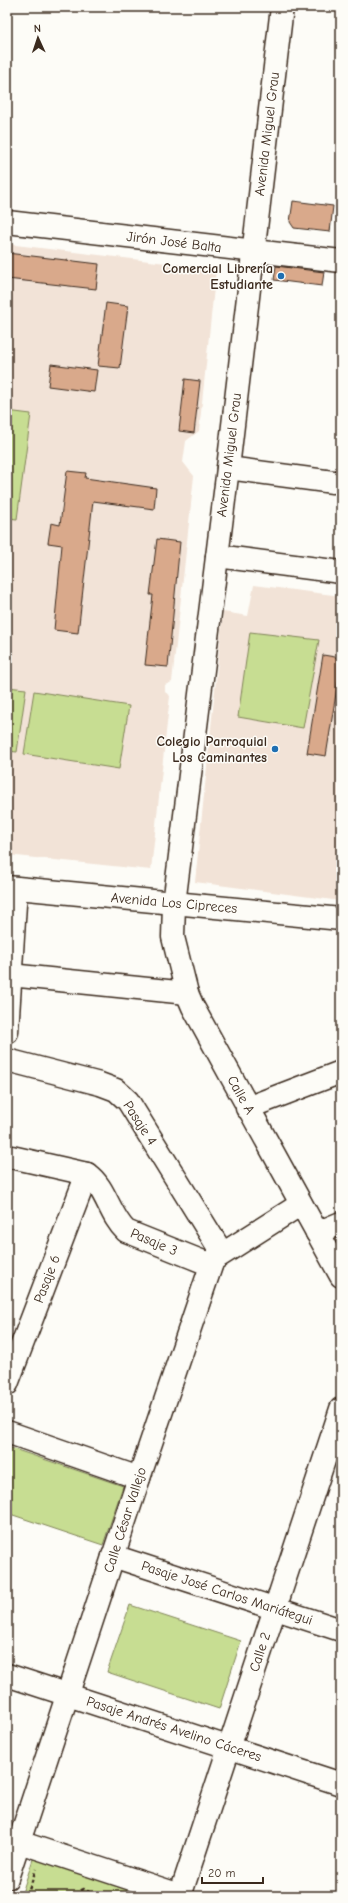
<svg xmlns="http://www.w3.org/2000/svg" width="348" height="1903" viewBox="0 0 348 1903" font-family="'Comic Neue',sans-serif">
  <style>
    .built { fill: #f2e3d7 }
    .green { fill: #c7dd92; stroke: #818458 }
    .building { fill: #d9a98b; stroke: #3b2a1e }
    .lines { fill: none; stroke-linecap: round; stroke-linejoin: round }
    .minor-casing { stroke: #3b2a1e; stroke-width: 25 }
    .path { stroke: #3b2a1e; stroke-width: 2.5; stroke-dasharray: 4 3; stroke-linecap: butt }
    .minor { stroke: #fdfcf7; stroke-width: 22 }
    .poi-dot { fill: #1f6fb2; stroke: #fdfcf7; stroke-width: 1.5 }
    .labels { text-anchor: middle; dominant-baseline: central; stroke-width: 3; stroke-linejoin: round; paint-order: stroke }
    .street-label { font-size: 14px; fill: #3b2a1e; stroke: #fdfcf7 }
    .poi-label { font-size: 14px; font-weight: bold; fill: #3b2a1e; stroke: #fdfcf7; text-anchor: end }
  </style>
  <rect width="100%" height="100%" fill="#fdfcf7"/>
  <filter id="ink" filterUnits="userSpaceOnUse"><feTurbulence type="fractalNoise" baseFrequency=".025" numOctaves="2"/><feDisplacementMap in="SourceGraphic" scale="8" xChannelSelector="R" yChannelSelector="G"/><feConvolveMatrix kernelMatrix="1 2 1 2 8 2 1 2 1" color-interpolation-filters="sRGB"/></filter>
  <g filter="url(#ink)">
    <g class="built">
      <path d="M 7,244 L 216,269 L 199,431 L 186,441 L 183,462 L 194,476 L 172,682 L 165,685 L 165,692 L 170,696 L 151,870 L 7,855 Z"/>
      <path d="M 254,585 L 341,596 L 341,901 L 195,882 L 223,612 L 248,616 Z"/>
    </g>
    <g class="green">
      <path d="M 7,411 L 31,414 L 17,519 L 7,518 Z"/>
      <path d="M 250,632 L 319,640 L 303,728 L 238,717 Z"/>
      <path d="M 7,687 L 26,689 L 17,752 L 7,751 Z"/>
      <path d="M 34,691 L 129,706 L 119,769 L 24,754 Z"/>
      <path d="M 8,1447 L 123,1486 L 103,1545 L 7,1513 Z"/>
      <path d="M 130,1605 L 241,1641 L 219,1709 L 107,1672 Z"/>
      <path d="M 35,1853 L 158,1896 L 21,1896 Z"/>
    </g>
    <g class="building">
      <path d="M 293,201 L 333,206 L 330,232 L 294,228 L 290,222 Z"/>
      <path d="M 7,253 L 99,264 L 96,289 L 7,279 Z"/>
      <path d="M 276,266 L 324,272 L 322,286 L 274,280 Z"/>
      <path d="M 106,303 L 128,306 L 120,368 L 98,366 Z"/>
      <path d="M 51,364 L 97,370 L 94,392 L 48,386 Z"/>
      <path d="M 185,379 L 200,381 L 194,433 L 179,431 Z"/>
      <path d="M 67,471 L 86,473 L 85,478 L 156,488 L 154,509 L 93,501 L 78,633 L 54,630 L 62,545 L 48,543 L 51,523 L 60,525 Z"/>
      <path d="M 157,539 L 180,542 L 168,667 L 145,665 L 153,595 L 150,595 Z"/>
      <path d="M 323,655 L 341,658 L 341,681 L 338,681 L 326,756 L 307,753 Z"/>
    </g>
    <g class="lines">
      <g class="minor-casing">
        <g id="minor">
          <path d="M 282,7 L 228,468 L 174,904 L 173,937 L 187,993 L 193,1007 L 341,1276"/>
          <path d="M 7,222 L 341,261"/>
          <path d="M 228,468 L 333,482"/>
          <path d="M 217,556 L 341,572"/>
          <path d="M 7,887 L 341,919"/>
          <path d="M 10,975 L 187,993"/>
          <path d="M 7,1032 L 16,888"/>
          <path d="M 7,1060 L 100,1084 L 116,1090 L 128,1101 L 222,1253"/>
          <path d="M 247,1108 L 341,1072"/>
          <path d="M 7,1156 L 87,1174 C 106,1187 109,1215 126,1231 L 211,1265"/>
          <path d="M 317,1233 L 341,1223"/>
          <path d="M 7,1384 L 87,1174"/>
          <path d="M 7,1432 L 139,1478"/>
          <path d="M 113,1556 L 341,1630"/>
          <path d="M 7,1675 L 341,1784"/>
          <path d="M 7,1838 L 183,1896"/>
          <path d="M 7,1878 L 139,1478 L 213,1260 L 301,1204"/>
          <path d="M 180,1896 L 341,1409"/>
        </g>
      </g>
      <g class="path">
        <path d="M 27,1896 L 36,1869"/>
        <path d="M 78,1896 L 79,1891 L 84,1889 L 89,1892 L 89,1896"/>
      </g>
      <use href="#minor" class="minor"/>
    </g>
  </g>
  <g class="poi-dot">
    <circle cx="281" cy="276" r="4"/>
    <circle cx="275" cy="749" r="4"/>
  </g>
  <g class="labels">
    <g class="street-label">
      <text transform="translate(267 134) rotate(-83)">Avenida Miguel Grau</text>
      <text transform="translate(174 242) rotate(7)">Jirón José Balta</text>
      <text transform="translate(229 455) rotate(-83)">Avenida Miguel Grau</text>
      <text transform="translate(174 903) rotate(5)">Avenida Los Cipreces</text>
      <text transform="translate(241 1095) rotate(61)">Calle A</text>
      <text transform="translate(140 1123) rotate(57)">Pasaje 4</text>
      <text transform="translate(154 1242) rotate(23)">Pasaje 3</text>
      <text transform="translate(47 1279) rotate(-69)">Pasaje 6</text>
      <text transform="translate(125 1520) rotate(-72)">Calle César Vallejo</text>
      <text transform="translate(227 1593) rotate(18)">Pasaje José Carlos Mariátegui</text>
      <text transform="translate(260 1652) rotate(-72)">Calle 2</text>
      <text transform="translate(174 1729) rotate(18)">Pasaje Andrés Avelino Cáceres</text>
    </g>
    <g class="poi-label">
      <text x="273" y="268">Comercial Librería<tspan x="273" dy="16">Estudiante</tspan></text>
      <text x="267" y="741">Colegio Parroquial<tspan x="267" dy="16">Los Caminantes</tspan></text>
    </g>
  </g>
  <rect width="348" height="1903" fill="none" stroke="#fdfcf7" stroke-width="24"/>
  <rect x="12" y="12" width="324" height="1879" fill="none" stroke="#3b2a1e" stroke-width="1.5" filter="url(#ink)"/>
  <g transform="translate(38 38) rotate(357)" stroke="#fdfcf7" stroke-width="3" paint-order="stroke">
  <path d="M0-3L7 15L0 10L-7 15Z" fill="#3b2a1e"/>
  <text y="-6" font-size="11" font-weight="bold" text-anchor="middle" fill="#3b2a1e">N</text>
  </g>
  <path d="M202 1877v6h61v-6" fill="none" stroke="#3b2a1e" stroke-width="2"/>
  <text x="208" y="1877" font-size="12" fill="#3b2a1e" stroke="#fdfcf7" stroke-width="3" paint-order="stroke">20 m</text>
</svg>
